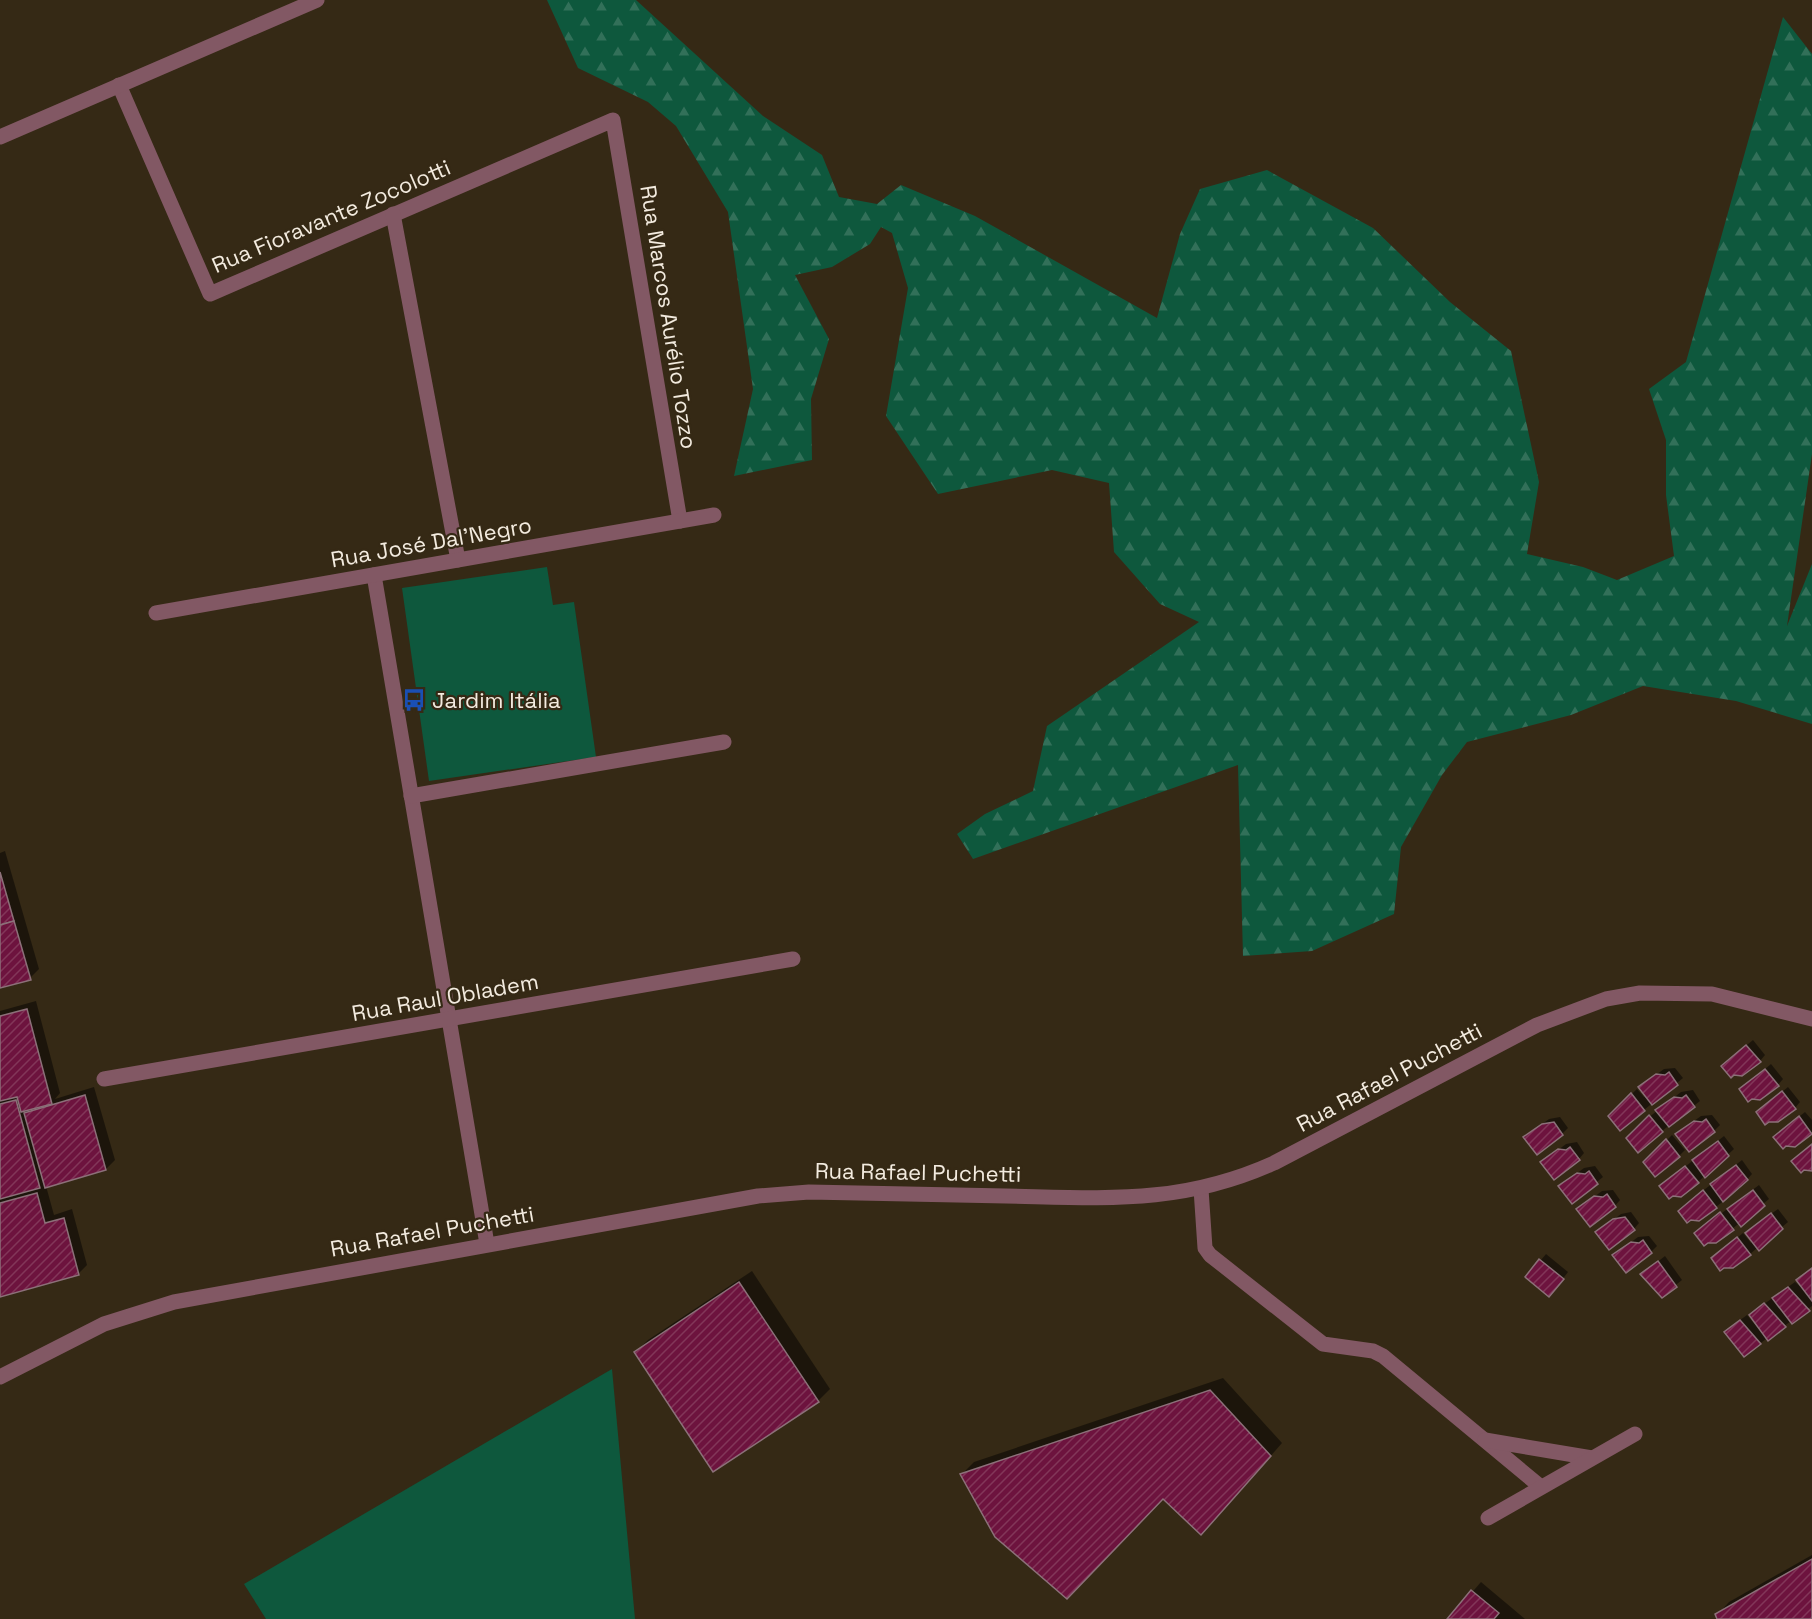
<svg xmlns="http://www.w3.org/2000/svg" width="1812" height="1619" viewBox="0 0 1812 1619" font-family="'Space Grotesk',sans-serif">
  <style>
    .grass { fill: #0e583d }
    .forest { fill: url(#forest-firs) }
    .shadow { fill: #0007 }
    .building { fill: url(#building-hatch); stroke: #8c7079; stroke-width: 1.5 }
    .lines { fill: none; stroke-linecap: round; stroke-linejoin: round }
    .minor { stroke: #825864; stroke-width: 15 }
    .tertiary { stroke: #825864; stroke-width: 15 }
    .labels { text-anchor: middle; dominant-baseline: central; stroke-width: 4.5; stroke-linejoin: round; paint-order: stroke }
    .street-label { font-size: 22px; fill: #f3ebdf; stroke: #352915 }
    .poi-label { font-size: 22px; fill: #f3ebdf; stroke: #352915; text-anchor: start }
  </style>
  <defs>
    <pattern id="forest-firs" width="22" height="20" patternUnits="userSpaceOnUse" patternTransform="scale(1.5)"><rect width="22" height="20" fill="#0e583d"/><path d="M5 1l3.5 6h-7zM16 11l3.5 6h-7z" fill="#327059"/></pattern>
    <pattern id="building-hatch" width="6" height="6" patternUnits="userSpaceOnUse" patternTransform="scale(1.5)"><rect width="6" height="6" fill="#6d133e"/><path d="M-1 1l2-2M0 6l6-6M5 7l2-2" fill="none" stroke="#823659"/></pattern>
  </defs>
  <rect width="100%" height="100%" fill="#352915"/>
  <g class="grass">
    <path d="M 547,567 L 553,605 L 574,602 L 596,757 L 429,781 L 402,588 Z"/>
    <path d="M 612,1369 L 635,1619 L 266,1619 L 244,1584 Z"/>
  </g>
  <path class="forest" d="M 547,0 L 636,0 L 763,116 L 822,155 L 839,197 L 877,204 L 901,185 L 975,216 L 1157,318 L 1180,234 L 1200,189 L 1267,170 L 1373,228 L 1450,302 L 1511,351 L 1539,482 L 1527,554 L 1583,567 L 1617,580 L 1674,556 L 1666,495 L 1666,440 L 1649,389 L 1686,362 L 1783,17 L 1812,54 L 1812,454 L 1787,626 L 1812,564 L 1812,724 L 1736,701 L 1643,686 L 1571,715 L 1467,742 L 1442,775 L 1401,847 L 1394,914 L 1312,951 L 1243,956 L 1238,765 L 973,859 L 957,834 L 985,814 L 1033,791 L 1047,726 L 1199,622 L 1160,604 L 1114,552 L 1109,483 L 1052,470 L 938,494 L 886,416 L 908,288 L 892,233 L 881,227 L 870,244 L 832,267 L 795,275 L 829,339 L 811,399 L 812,460 L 734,476 L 753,389 L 728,212 L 676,126 L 648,102 L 578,68 Z"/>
  <g class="shadow">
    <path d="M 5,851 L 39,969 L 30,978 L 0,987 L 0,853 Z"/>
    <path d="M 36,1001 L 60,1093 L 55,1099 L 94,1087 L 115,1160 L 106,1169 L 46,1186 L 54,1215 L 72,1209 L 87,1265 L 78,1274 L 0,1295 L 0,1011 Z"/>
    <path d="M 1753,1040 L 1765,1055 L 1760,1061 L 1729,1060 Z"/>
    <path d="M 1771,1064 L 1783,1079 L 1778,1085 L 1747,1084 Z"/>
    <path d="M 1675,1068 L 1683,1078 L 1644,1110 L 1609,1116 L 1637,1089 L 1644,1097 L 1646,1096 L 1646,1082 L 1664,1069 Z"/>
    <path d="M 1788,1087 L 1800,1102 L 1795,1108 L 1764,1107 Z"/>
    <path d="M 1693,1090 L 1700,1101 L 1638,1150 L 1628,1138 L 1634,1129 L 1681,1092 Z"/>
    <path d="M 1805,1112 L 1812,1120 L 1812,1132 L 1794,1146 L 1781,1131 Z"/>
    <path d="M 1712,1115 L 1720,1125 L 1714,1131 L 1683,1129 L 1701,1116 Z"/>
    <path d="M 1560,1117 L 1568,1128 L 1562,1134 L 1525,1137 L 1549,1119 Z"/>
    <path d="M 1672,1135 L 1685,1150 L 1679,1156 L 1645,1162 Z"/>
    <path d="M 1724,1136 L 1734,1149 L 1698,1182 L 1667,1181 Z"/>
    <path d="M 1577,1142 L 1584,1153 L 1579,1159 L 1542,1162 L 1566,1144 Z"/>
    <path d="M 1742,1160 L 1752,1174 L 1739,1189 L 1699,1220 L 1685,1205 Z"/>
    <path d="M 1595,1166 L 1603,1177 L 1572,1202 L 1560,1186 L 1584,1168 Z"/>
    <path d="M 1759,1185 L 1769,1199 L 1716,1242 L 1702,1228 Z"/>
    <path d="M 1613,1190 L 1620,1200 L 1615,1206 L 1578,1209 L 1602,1191 Z"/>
    <path d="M 1778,1209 L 1788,1222 L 1750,1254 L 1724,1266 L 1719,1253 L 1743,1233 L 1751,1243 L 1753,1227 Z"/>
    <path d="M 1631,1212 L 1639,1223 L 1634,1229 L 1597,1232 L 1621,1214 Z"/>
    <path d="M 1649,1236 L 1657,1246 L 1651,1252 L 1614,1255 L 1638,1237 Z"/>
    <path d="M 1546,1254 L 1568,1272 L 1555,1289 L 1527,1277 Z"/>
    <path d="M 1665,1256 L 1682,1280 L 1662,1296 L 1642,1274 Z"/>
    <path d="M 1812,1269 L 1812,1306 L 1744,1355 L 1732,1326 L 1747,1315 L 1757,1327 L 1757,1309 L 1795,1282 L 1803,1289 Z"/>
    <path d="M 752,1271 L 830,1389 L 818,1401 L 636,1352 L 648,1340 Z"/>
    <path d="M 1223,1378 L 1282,1443 L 1214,1521 L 1164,1497 L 962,1474 L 974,1462 Z"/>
    <path d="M 1812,1555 L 1812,1619 L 1719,1619 L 1717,1615 L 1729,1602 Z"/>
    <path d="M 1481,1582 L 1525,1619 L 1449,1619 Z"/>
  </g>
  <g class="building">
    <path d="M 0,872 L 14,921 L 0,925 Z"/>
    <path d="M 14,921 L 31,980 L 0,988 L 0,925 Z"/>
    <path d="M 27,1009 L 52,1104 L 21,1112 L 17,1097 L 0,1101 L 0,1016 Z"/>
    <path d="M 1746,1045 L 1761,1062 L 1742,1076 L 1734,1075 L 1731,1078 L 1721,1066 Z"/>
    <path d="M 1765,1069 L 1779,1086 L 1760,1100 L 1752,1099 L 1748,1102 L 1739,1089 Z"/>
    <path d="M 1669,1072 L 1678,1085 L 1652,1105 L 1638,1087 L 1656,1074 L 1665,1075 Z"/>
    <path d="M 1782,1091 L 1796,1109 L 1778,1122 L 1769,1122 L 1765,1125 L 1756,1112 Z"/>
    <path d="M 1631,1093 L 1645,1111 L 1620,1131 L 1608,1116 Z"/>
    <path d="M 85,1095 L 106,1170 L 45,1188 L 24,1113 Z"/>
    <path d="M 1686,1095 L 1695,1107 L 1669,1127 L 1655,1110 L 1674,1097 L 1682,1098 Z"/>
    <path d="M 16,1100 L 40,1188 L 0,1199 L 0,1104 Z"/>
    <path d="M 1649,1115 L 1663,1132 L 1638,1153 L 1626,1138 Z"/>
    <path d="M 1799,1116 L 1812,1134 L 1795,1147 L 1786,1146 L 1783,1149 L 1773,1137 Z"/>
    <path d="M 1706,1119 L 1715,1132 L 1689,1152 L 1675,1134 L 1694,1121 L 1702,1122 Z"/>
    <path d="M 1554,1122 L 1563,1135 L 1537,1155 L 1523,1137 L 1542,1124 Z"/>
    <path d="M 1666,1139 L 1680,1157 L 1655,1177 L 1643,1162 Z"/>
    <path d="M 1718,1141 L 1729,1156 L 1705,1178 L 1692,1160 Z"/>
    <path d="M 1812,1144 L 1812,1171 L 1804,1170 L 1801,1173 L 1791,1161 Z"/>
    <path d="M 1570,1147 L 1580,1160 L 1554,1180 L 1540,1162 L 1558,1149 L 1566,1150 Z"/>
    <path d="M 1736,1165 L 1748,1180 L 1723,1202 L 1710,1184 Z"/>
    <path d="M 1685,1166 L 1699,1183 L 1681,1197 L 1673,1196 L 1669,1199 L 1659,1186 Z"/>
    <path d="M 1589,1171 L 1598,1184 L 1572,1204 L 1558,1186 L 1577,1173 L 1585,1174 Z"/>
    <path d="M 1703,1190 L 1717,1208 L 1699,1221 L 1691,1220 L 1687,1223 L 1678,1211 Z"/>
    <path d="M 1753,1190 L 1765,1206 L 1741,1227 L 1727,1209 Z"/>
    <path d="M 37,1193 L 45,1223 L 64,1218 L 79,1275 L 0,1297 L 0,1203 Z"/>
    <path d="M 1607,1194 L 1616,1207 L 1590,1227 L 1576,1209 L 1594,1196 L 1603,1197 Z"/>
    <path d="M 1720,1212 L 1734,1230 L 1716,1243 L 1708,1243 L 1704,1246 L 1694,1233 Z"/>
    <path d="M 1771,1213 L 1783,1229 L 1759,1251 L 1745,1233 Z"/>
    <path d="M 1625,1217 L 1635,1230 L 1609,1250 L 1595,1232 L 1613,1219 Z"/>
    <path d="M 1737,1237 L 1751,1255 L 1733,1268 L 1724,1268 L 1720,1271 L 1711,1258 Z"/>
    <path d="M 1643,1240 L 1652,1253 L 1626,1273 L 1612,1255 L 1631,1242 L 1639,1243 Z"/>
    <path d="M 1539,1259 L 1564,1279 L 1549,1297 L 1525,1277 Z"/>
    <path d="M 1658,1261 L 1677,1287 L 1662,1298 L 1640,1274 Z"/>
    <path d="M 1812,1268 L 1812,1301 L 1796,1280 Z"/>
    <path d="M 739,1282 L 819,1402 L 713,1472 L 634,1352 Z"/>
    <path d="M 1788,1287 L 1810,1311 L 1792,1324 L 1772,1298 Z"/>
    <path d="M 1764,1303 L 1786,1327 L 1768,1341 L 1749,1315 Z"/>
    <path d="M 1740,1320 L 1761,1344 L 1744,1357 L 1724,1332 Z"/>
    <path d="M 1210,1390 L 1271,1456 L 1201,1535 L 1163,1499 L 1067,1599 L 995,1537 L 960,1474 Z"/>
    <path d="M 1812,1559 L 1812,1619 L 1717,1619 L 1715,1614 Z"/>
    <path d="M 1471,1590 L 1499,1613 L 1494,1619 L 1447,1619 Z"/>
  </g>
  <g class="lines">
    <g class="minor">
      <path d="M 119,85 L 210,294 L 613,120 L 680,521"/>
      <path d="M 0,137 L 317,0"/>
      <path d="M 393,214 L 458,560"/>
      <path d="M 374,575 L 487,1244"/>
      <path d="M 156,613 L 714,515"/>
      <path d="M 411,796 L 724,742"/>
      <path d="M 104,1079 L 793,959"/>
      <path d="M 1201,1189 L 1205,1248 L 1210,1255 L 1323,1344 L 1373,1351 L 1383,1356 L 1541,1487"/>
      <path d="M 1485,1440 L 1592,1458"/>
      <path d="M 1488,1518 L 1635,1434"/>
    </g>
    <path class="tertiary" d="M 0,1377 L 104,1324 L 174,1302 L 758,1196 L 809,1192 C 875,1193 940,1195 1006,1196 C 1105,1198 1181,1205 1274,1163 L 1537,1025 L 1606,999 L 1640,993 L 1712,994 L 1812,1019"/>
  </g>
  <defs>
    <g id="bus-bare" transform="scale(1.8)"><path d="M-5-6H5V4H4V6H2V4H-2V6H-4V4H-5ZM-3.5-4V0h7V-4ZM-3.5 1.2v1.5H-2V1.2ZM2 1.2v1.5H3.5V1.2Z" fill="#1a4fb4" stroke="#352915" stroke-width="2.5" paint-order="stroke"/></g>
  </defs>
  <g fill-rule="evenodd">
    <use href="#bus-bare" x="414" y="700"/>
  </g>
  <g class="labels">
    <g class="street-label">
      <text transform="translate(331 216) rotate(-23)">Rua Fioravante Zocolotti</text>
      <text transform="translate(669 317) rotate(81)">Rua Marcos Aurélio Tozzo</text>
      <text transform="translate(431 542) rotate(-10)">Rua José Dal'Negro</text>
      <text transform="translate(445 997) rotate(-10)">Rua Raul Obladem</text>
      <text transform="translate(1389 1077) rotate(-28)">Rua Rafael Puchetti</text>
      <text transform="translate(918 1172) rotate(1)">Rua Rafael Puchetti</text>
      <text transform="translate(432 1231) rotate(-10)">Rua Rafael Puchetti</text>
    </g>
    <g class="poi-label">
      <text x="432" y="700">Jardim Itália</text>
    </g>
  </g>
</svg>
